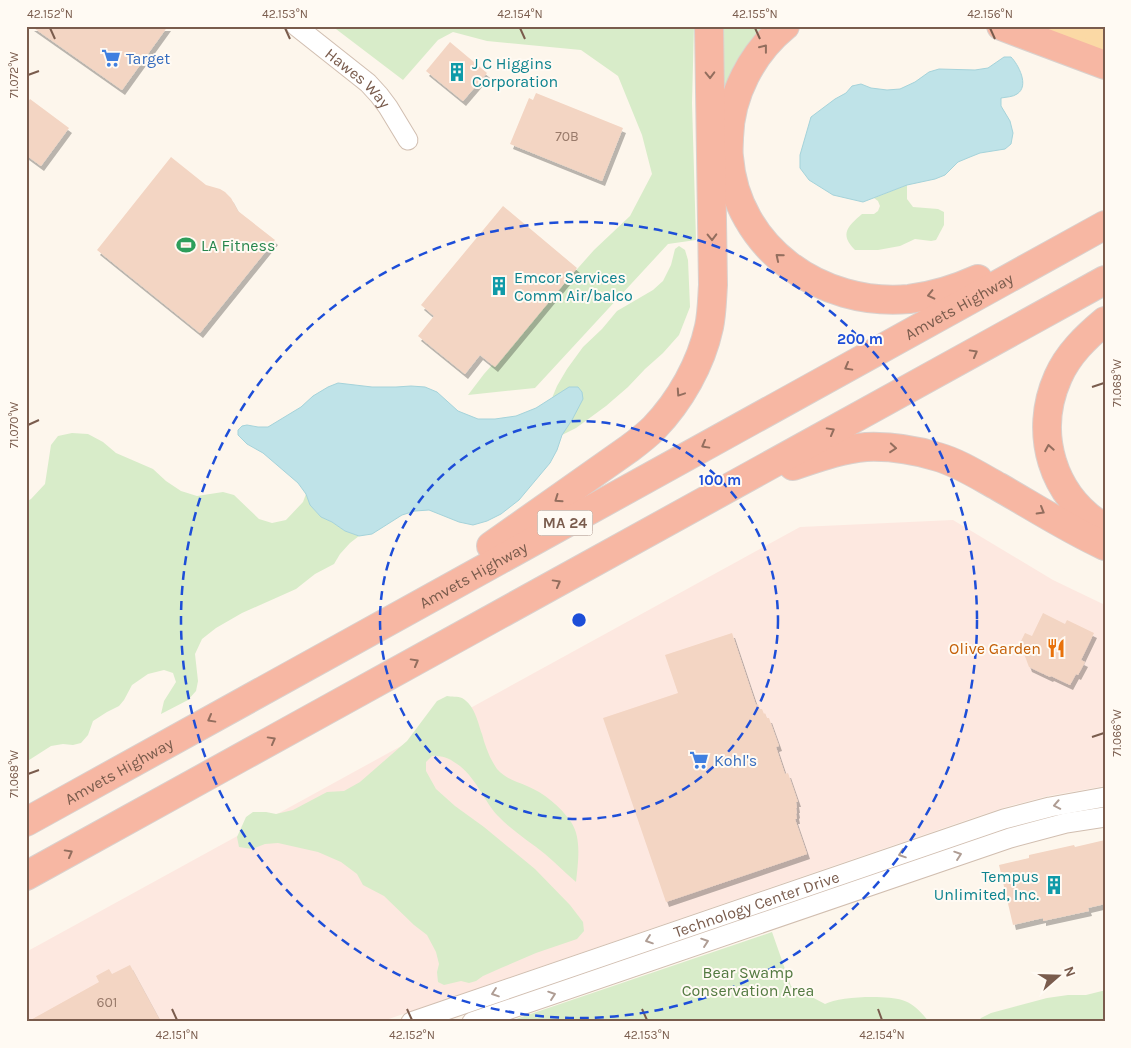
<svg xmlns="http://www.w3.org/2000/svg" width="1131" height="1048" viewBox="0 0 1131 1048" font-family="Karla,sans-serif">
  <style>
    .commercial { fill: #fde8e0 }
    .green { fill: #d8ecc9 }
    .water { fill: #bfe3e8; stroke: #a5d3da }
    .building { fill: #f3d5c3; filter: url(#shadow) }
    .lines { fill: none; stroke-linecap: round; stroke-linejoin: round }
    .minor-casing { stroke: #d1beb0; stroke-width: 21 }
    .major-casing { stroke: #dad1cd; stroke-width: 26 }
    .highway-casing { stroke: #dad1cd; stroke-width: 30 }
    .minor { stroke: #fff; stroke-width: 19 }
    .major { stroke: #fbd9a5; stroke-width: 24 }
    .highway { stroke: #f7b7a3; stroke-width: 28 }
    .oneway { stroke: #936e5e }
    .oneway2 { stroke: #af9d94 }
    .ticks { fill: none; stroke: #7a5c4d; stroke-width: 2 }
    .ring { fill: none; stroke: #1d4ed8; stroke-width: 2.5; stroke-dasharray: 9 6 }
    .labels { text-anchor: middle; dominant-baseline: central; stroke-width: 4; stroke-linejoin: round; paint-order: stroke }
    .number-label { font-size: 14px; fill: #987a6a }
    .shield { fill: #fffaf3; stroke: #a28b7f; stroke-width: 1 }
    .shield-label { font-size: 15px; font-weight: bold; fill: #7a5c4d }
    .shop-label { font-size: 16px; fill: #366cbe; stroke: #fffaf3; text-anchor: start }
    .culture-label { font-size: 16px; fill: #0d838f; stroke: #fffaf3; text-anchor: start }
    .street-label { font-size: 16px; fill: #7a5c4d; stroke: #fffaf3 }
    .leisure-label { font-size: 16px; fill: #27864d; stroke: #fffaf3; text-anchor: start }
    .food-label { font-size: 16px; fill: #c56008; stroke: #fffaf3; text-anchor: end }
    .park-label { font-size: 16px; fill: #537a41; stroke: #fffaf3 }
    .centre { fill: #1d4ed8; stroke: #fffaf3; stroke-width: 2.5 }
    .ring-label { font-size: 15px; text-anchor: middle; font-weight: bold; fill: #1d4ed8; stroke: #fffaf3; stroke-width: 4; stroke-linejoin: round; paint-order: stroke }
    .neatline { fill: none; stroke: #7a5c4d; stroke-width: 2 }
    .ticks-label { font-size: 12px; text-anchor: middle; fill: #7a5c4d }
  </style>
  <defs>
    <filter id="shadow"><feDropShadow dx="3" dy="5" stdDeviation="0" flood-color="#0004"/></filter>
  </defs>
  <rect width="100%" height="100%" fill="#fdf6ec"/>
  <path class="commercial" d="M 953,520 L 1053,580 L 1105,605 L 1105,786 L 1048,796 L 1006,807 L 964,821 L 380,1022 L 26,1022 L 26,952 L 800,527 Z"/>
  <g class="green">
    <path d="M 332,26 L 694,26 L 692,103 L 696,240 L 668,244 L 535,388 L 468,395 L 484,374 L 594,250 L 630,216 L 652,174 L 642,135 L 618,76 L 581,50 L 487,41 L 453,32 L 438,40 L 403,80 Z"/>
    <path d="M 717,26 L 770,26 L 723,115 Z"/>
    <path d="M 907,185 L 907,199 L 913,207 L 938,209 L 944,212 L 944,225 L 936,240 L 931,241 L 915,239 L 900,246 L 878,250 L 855,250 C 839,234 848,226 862,214 L 874,214 L 878,211 L 880,206 L 878,201 L 874,198 Z"/>
    <path d="M 679,246 L 685,250 L 688,260 L 690,307 L 679,335 L 663,353 L 645,369 L 628,387 L 606,406 L 576,428 L 562,435 L 572,420 L 552,398 L 557,386 L 567,369 L 583,347 L 602,329 L 617,311 L 653,290 L 663,281 L 671,265 L 675,249 Z"/>
    <path d="M 72,433 L 88,434 L 103,442 L 116,453 L 153,469 L 166,481 L 181,491 L 197,496 L 223,492 L 234,495 L 259,519 L 272,523 L 286,520 L 303,502 L 306,494 L 310,505 L 321,517 L 332,522 L 345,531 L 359,536 L 350,543 L 340,554 L 334,564 L 315,574 L 296,589 L 242,613 L 216,628 L 202,639 L 195,654 L 198,681 L 196,691 L 188,700 L 161,714 L 164,701 L 176,682 L 173,673 L 164,670 L 148,674 L 132,685 L 124,700 L 119,706 L 107,712 L 93,721 L 88,735 L 81,743 L 73,745 L 63,744 L 51,746 L 26,762 L 26,502 L 31,499 L 45,484 L 51,445 L 58,436 Z"/>
    <path d="M 447,696 C 451,697 458,696 462,698 C 475,706 477,720 482,734 C 485,746 490,759 497,769 C 506,779 515,781 527,786 C 544,793 560,806 571,822 C 582,838 578,863 576,882 C 565,873 556,863 545,854 C 529,841 511,830 497,815 C 483,799 475,776 457,764 C 447,757 444,756 432,756 L 426,762 L 426,771 L 436,789 L 455,806 L 484,827 L 535,869 L 570,905 L 583,922 L 584,931 L 577,939 L 536,953 L 501,968 L 483,976 L 476,981 L 469,983 L 461,981 L 444,985 L 438,982 L 437,972 L 439,964 L 436,952 L 427,935 L 414,925 L 384,896 L 363,885 L 357,874 L 341,862 L 318,852 L 278,843 L 265,844 L 252,849 L 239,847 L 237,837 L 246,817 L 253,812 L 266,812 L 276,814 L 293,810 L 327,792 L 344,791 L 360,782 L 407,741 L 437,701 Z"/>
    <path d="M 772,932 L 791,986 L 825,1004 C 839,996 887,995 902,1000 C 913,1003 922,1013 929,1022 L 507,1022 Z"/>
    <path d="M 1102,991 L 1105,991 L 1105,1022 L 978,1022 L 981,1018 L 991,1013 L 1047,998 L 1068,995 L 1086,995 Z"/>
  </g>
  <g class="water">
    <path d="M 1004,57 L 1011,57 C 1018,64 1030,86 1017,94 C 1013,97 1006,97 1001,98 L 1001,106 L 1010,121 L 1013,133 L 1011,144 L 1005,149 L 980,153 L 970,157 L 958,162 L 945,175 L 935,179 L 907,185 L 863,202 L 833,195 L 809,180 L 800,168 L 800,155 L 811,117 L 835,99 L 846,93 L 852,86 L 861,84 L 871,88 L 887,90 L 900,89 L 915,82 L 929,72 L 939,69 L 975,70 L 988,68 Z"/>
    <path d="M 338,383 L 372,387 L 396,387 L 411,386 L 425,387 L 437,392 L 458,411 L 478,419 L 495,419 L 516,416 L 536,408 L 569,387 L 578,387 L 582,392 L 583,399 L 572,420 L 562,435 L 557,450 L 550,463 L 519,500 L 501,514 L 487,521 L 473,525 L 459,522 L 429,510 L 415,511 L 402,515 L 372,534 L 359,536 L 345,531 L 332,522 L 321,517 L 310,505 L 306,494 L 298,483 L 263,453 L 247,444 L 238,435 L 238,430 L 242,426 L 247,425 L 258,427 L 268,427 L 301,407 L 313,396 L 328,387 Z"/>
  </g>
  <g class="building">
    <path d="M 31,26 L 168,26 L 122,90 Z"/>
    <path d="M 450,42 L 487,73 L 463,101 L 426,71 Z"/>
    <path d="M 536,93 L 623,128 L 602,181 L 510,144 L 529,98 L 533,100 Z"/>
    <path d="M 30,99 L 69,128 L 41,166 L 26,155 L 26,105 Z"/>
    <path d="M 171,157 L 206,185 L 220,189 L 225,192 L 231,198 L 238,211 L 275,240 L 200,333 L 97,250 Z"/>
    <path d="M 503,206 L 577,268 L 495,367 L 480,355 L 465,374 L 418,336 L 434,316 L 421,305 Z"/>
    <path d="M 1043,613 L 1065,624 L 1067,620 L 1094,633 L 1081,660 L 1085,662 L 1078,675 L 1076,674 L 1070,685 L 1051,676 L 1050,677 L 1029,667 L 1020,643 L 1025,633 L 1032,636 Z"/>
    <path d="M 732,633 L 756,705 L 758,704 L 760,709 L 762,709 L 764,714 L 765,713 L 767,718 L 769,718 L 779,746 L 776,747 L 785,774 L 788,773 L 798,802 L 796,802 L 797,808 L 796,808 L 797,813 L 796,814 L 797,819 L 795,819 L 807,854 L 666,902 L 603,718 L 678,693 L 665,655 Z"/>
    <path d="M 1105,840 L 1105,904 L 1088,908 L 1089,911 L 1043,921 L 1043,918 L 1013,925 L 999,865 L 1029,858 L 1029,855 L 1074,845 L 1075,847 Z"/>
    <path d="M 130,965 L 161,1022 L 27,1022 L 99,982 L 96,976 L 109,969 L 112,974 Z"/>
  </g>
  <g class="lines">
    <g class="minor-casing">
      <g id="minor">
        <path id="s1" d="M 296,26 L 368,83 L 379,95 L 388,107 L 408,140"/>
        <path id="s2" d="M 411,1022 L 1004,819 L 1050,807 L 1105,797"/>
        <path d="M 472,1022 L 1010,838 L 1066,823 L 1105,817"/>
      </g>
    </g>
    <g class="major-casing">
      <g id="major">
        <path d="M 1048,26 L 1093,50"/>
        <path d="M 1088,26 L 1105,35"/>
      </g>
    </g>
    <g class="highway-casing">
      <g id="highway">
        <path d="M 785,26 C 752,53 730,95 729,138 C 729,144 728,151 729,157 C 736,248 821,307 909,299 C 933,296 956,289 978,279"/>
        <path d="M 1001,26 L 1105,65"/>
        <path d="M 1105,321 C 1086,337 1068,354 1058,377 C 1033,433 1052,497 1105,528"/>
        <path d="M 793,466 C 817,458 841,449 866,447 C 890,446 915,450 938,457 C 959,463 979,476 999,487 C 1034,507 1068,529 1105,546"/>
        <path d="M 491,546 L 630,448 C 638,442 647,435 654,428 C 680,401 701,364 709,327 C 712,313 712,299 713,285 L 709,26"/>
        <path id="s3" d="M 26,822 L 1105,225"/>
        <path d="M 26,876 L 1105,280"/>
      </g>
    </g>
    <use href="#minor" class="minor"/>
    <use href="#major" class="major"/>
    <use href="#highway" class="highway"/>
  </g>
  <defs><path id="oneway-chevron" d="M-2-3.5L2.5 0L-2 3.5" fill="none" stroke-width="1.6" stroke-linecap="round" stroke-linejoin="round" transform="scale(1.25)"/></defs>
  <g class="oneway">
    <use href="#oneway-chevron" transform="translate(764 48) rotate(-52)"/>
    <use href="#oneway-chevron" transform="translate(710 75) rotate(89)"/>
    <use href="#oneway-chevron" transform="translate(712 237) rotate(89)"/>
    <use href="#oneway-chevron" transform="translate(779 257) rotate(-140)"/>
    <use href="#oneway-chevron" transform="translate(931 295) rotate(167)"/>
    <use href="#oneway-chevron" transform="translate(974 353) rotate(-29)"/>
    <use href="#oneway-chevron" transform="translate(848 367) rotate(151)"/>
    <use href="#oneway-chevron" transform="translate(680 393) rotate(124)"/>
    <use href="#oneway-chevron" transform="translate(831 431) rotate(-29)"/>
    <use href="#oneway-chevron" transform="translate(705 445) rotate(151)"/>
    <use href="#oneway-chevron" transform="translate(893 448) rotate(5)"/>
    <use href="#oneway-chevron" transform="translate(1049 448) rotate(-100)"/>
    <use href="#oneway-chevron" transform="translate(558 499) rotate(145)"/>
    <use href="#oneway-chevron" transform="translate(1041 511) rotate(30)"/>
    <use href="#oneway-chevron" transform="translate(557 583) rotate(-29)"/>
    <use href="#oneway-chevron" transform="translate(415 662) rotate(-29)"/>
    <use href="#oneway-chevron" transform="translate(211 719) rotate(151)"/>
    <use href="#oneway-chevron" transform="translate(272 740) rotate(-29)"/>
    <use href="#oneway-chevron" transform="translate(69 853) rotate(-29)"/>
  </g>
  <g class="oneway2">
    <use href="#oneway-chevron" transform="translate(1057 805) rotate(169)"/>
    <use href="#oneway-chevron" transform="translate(902 854) rotate(161)"/>
    <use href="#oneway-chevron" transform="translate(958 855) rotate(-19)"/>
    <use href="#oneway-chevron" transform="translate(649 940) rotate(161)"/>
    <use href="#oneway-chevron" transform="translate(705 942) rotate(-19)"/>
    <use href="#oneway-chevron" transform="translate(495 993) rotate(161)"/>
    <use href="#oneway-chevron" transform="translate(552 995) rotate(-19)"/>
  </g>
  <path class="ticks" d="M 50,28 L 55,39M 285,28 L 290,39M 520,28 L 525,39M 755,28 L 760,39M 990,28 L 995,39M 28,75 L 39,71M 1092,387 L 1104,383M 28,425 L 39,420M 1092,737 L 1104,733M 28,774 L 39,770M 172,1009 L 177,1020M 407,1009 L 412,1020M 642,1009 L 647,1020M 878,1009 L 882,1020"/>
  <g class="ring">
    <circle cx="579" cy="620" r="199"/>
    <circle cx="579" cy="620" r="398"/>
  </g>
  <defs>
    <g id="supermarket-bare" transform="scale(1.5)"><path d="M-6-5.5h2.5l.6 2H6L4.5 2H-2.5L-4.4-4H-6ZM-1.5 3.2a1.3 1.3 0 1 0 .1 0ZM3 3.2a1.3 1.3 0 1 0 .1 0Z" fill="#3f7fe0" stroke="#fffaf3" stroke-width="2.5" paint-order="stroke"/></g>
    <g id="building-bare" transform="scale(1.5)"><path d="M-4-6H4V6H1V3H-1V6H-4ZM-2.5-4.3h1.7v1.8h-1.7ZM.8-4.3h1.7v1.8H.8ZM-2.5-1h1.7V.8h-1.7ZM.8-1h1.7V.8H.8Z" fill="#0f9aa8" stroke="#fffaf3" stroke-width="2.5" paint-order="stroke"/></g>
    <g id="stadium-bare" transform="scale(1.5)"><path d="M0-5a6.5 5 0 1 0 0 10a6.5 5 0 1 0 0-10ZM-3.5-1.8h7v3.6h-7Z" fill="#2e9e5b" stroke="#fffaf3" stroke-width="2.5" paint-order="stroke"/></g>
    <g id="restaurant-bare" transform="scale(1.5)"><path d="M-5-6h1v4h1v-4h1v4h1v-4h1v5L-1.5 .5V6h-2V.5L-5-1ZM5-6V6H3V1.5H1.5Q1.5-4 5-6Z" fill="#e8710a" stroke="#fffaf3" stroke-width="2.5" paint-order="stroke"/></g>
  </defs>
  <g fill-rule="evenodd">
    <use href="#supermarket-bare" x="111" y="58"/>
    <use href="#building-bare" x="457" y="72"/>
    <use href="#stadium-bare" x="186" y="245"/>
    <use href="#building-bare" x="499" y="286"/>
    <use href="#restaurant-bare" x="1056" y="648"/>
    <use href="#supermarket-bare" x="699" y="760"/>
    <use href="#building-bare" x="1054" y="885"/>
  </g>
  <g class="labels">
    <g class="number-label">
      <text x="567" y="136">70B</text>
      <text x="107" y="1002">601</text>
    </g>
    <rect class="shield" x="537.5" y="510.5" width="55" height="25" rx="4"/>
    <g class="shield-label">
      <text x="565" y="523">MA 24</text>
    </g>
    <g class="shop-label">
      <text x="126" y="58">Target</text>
      <text x="714" y="760">Kohl's</text>
    </g>
    <g class="culture-label">
      <text x="472" y="63">J C Higgins<tspan x="472" dy="18">Corporation</tspan></text>
      <text x="514" y="277">Emcor Services<tspan x="514" dy="18">Comm Air/balco</tspan></text>
      <text x="1039" y="876" text-anchor="end">Tempus<tspan x="1039" dy="18">Unlimited, Inc.</tspan></text>
    </g>
    <g class="street-label">
      <text stroke="none"><textPath href="#s1" startOffset="81">Hawes Way</textPath></text>
      <text stroke="none"><textPath href="#s3" startOffset="1066">Amvets Highway</textPath></text>
      <text stroke="none"><textPath href="#s3" startOffset="511">Amvets Highway</textPath></text>
      <text stroke="none"><textPath href="#s3" startOffset="106">Amvets Highway</textPath></text>
      <text stroke="none"><textPath href="#s2" startOffset="365">Technology Center Drive</textPath></text>
    </g>
    <g class="leisure-label">
      <text x="201" y="245">LA Fitness</text>
    </g>
    <g class="food-label">
      <text x="1041" y="648">Olive Garden</text>
    </g>
    <g class="park-label">
      <text x="748" y="972">Bear Swamp<tspan x="748" dy="18">Conservation Area</tspan></text>
    </g>
  </g>
  <circle cx="579" cy="620" r="8" class="centre"/>
  <g class="ring-label">
    <text x="860" y="344">200 m</text>
    <text x="720" y="485">100 m</text>
  </g>
  <rect width="1131" height="1048" fill="none" stroke="#fffaf3" stroke-width="55"/>
  <g transform="translate(1058 976) rotate(70)" stroke="#fffaf3" stroke-width="4" paint-order="stroke">
  <path d="M0-4L9 19L0 12L-9 19Z" fill="#7a5c4d"/>
  <text y="-8" font-size="14" font-weight="bold" text-anchor="middle" fill="#7a5c4d">N</text>
  </g>
  <rect x="28" y="28" width="1076" height="992" class="neatline"/>
  <g class="ticks-label">
    <text x="50" y="18">42.152°N</text>
    <text x="285" y="18">42.153°N</text>
    <text x="520" y="18">42.154°N</text>
    <text x="755" y="18">42.155°N</text>
    <text x="990" y="18">42.156°N</text>
    <text transform="translate(14 75) rotate(-90)" y="4">71.072°W</text>
    <text transform="translate(1117 383) rotate(-90)" y="4">71.068°W</text>
    <text transform="translate(14 425) rotate(-90)" y="4">71.070°W</text>
    <text transform="translate(1117 733) rotate(-90)" y="4">71.066°W</text>
    <text transform="translate(14 774) rotate(-90)" y="4">71.068°W</text>
    <text x="177" y="1039">42.151°N</text>
    <text x="412" y="1039">42.152°N</text>
    <text x="647" y="1039">42.153°N</text>
    <text x="882" y="1039">42.154°N</text>
  </g>
</svg>
